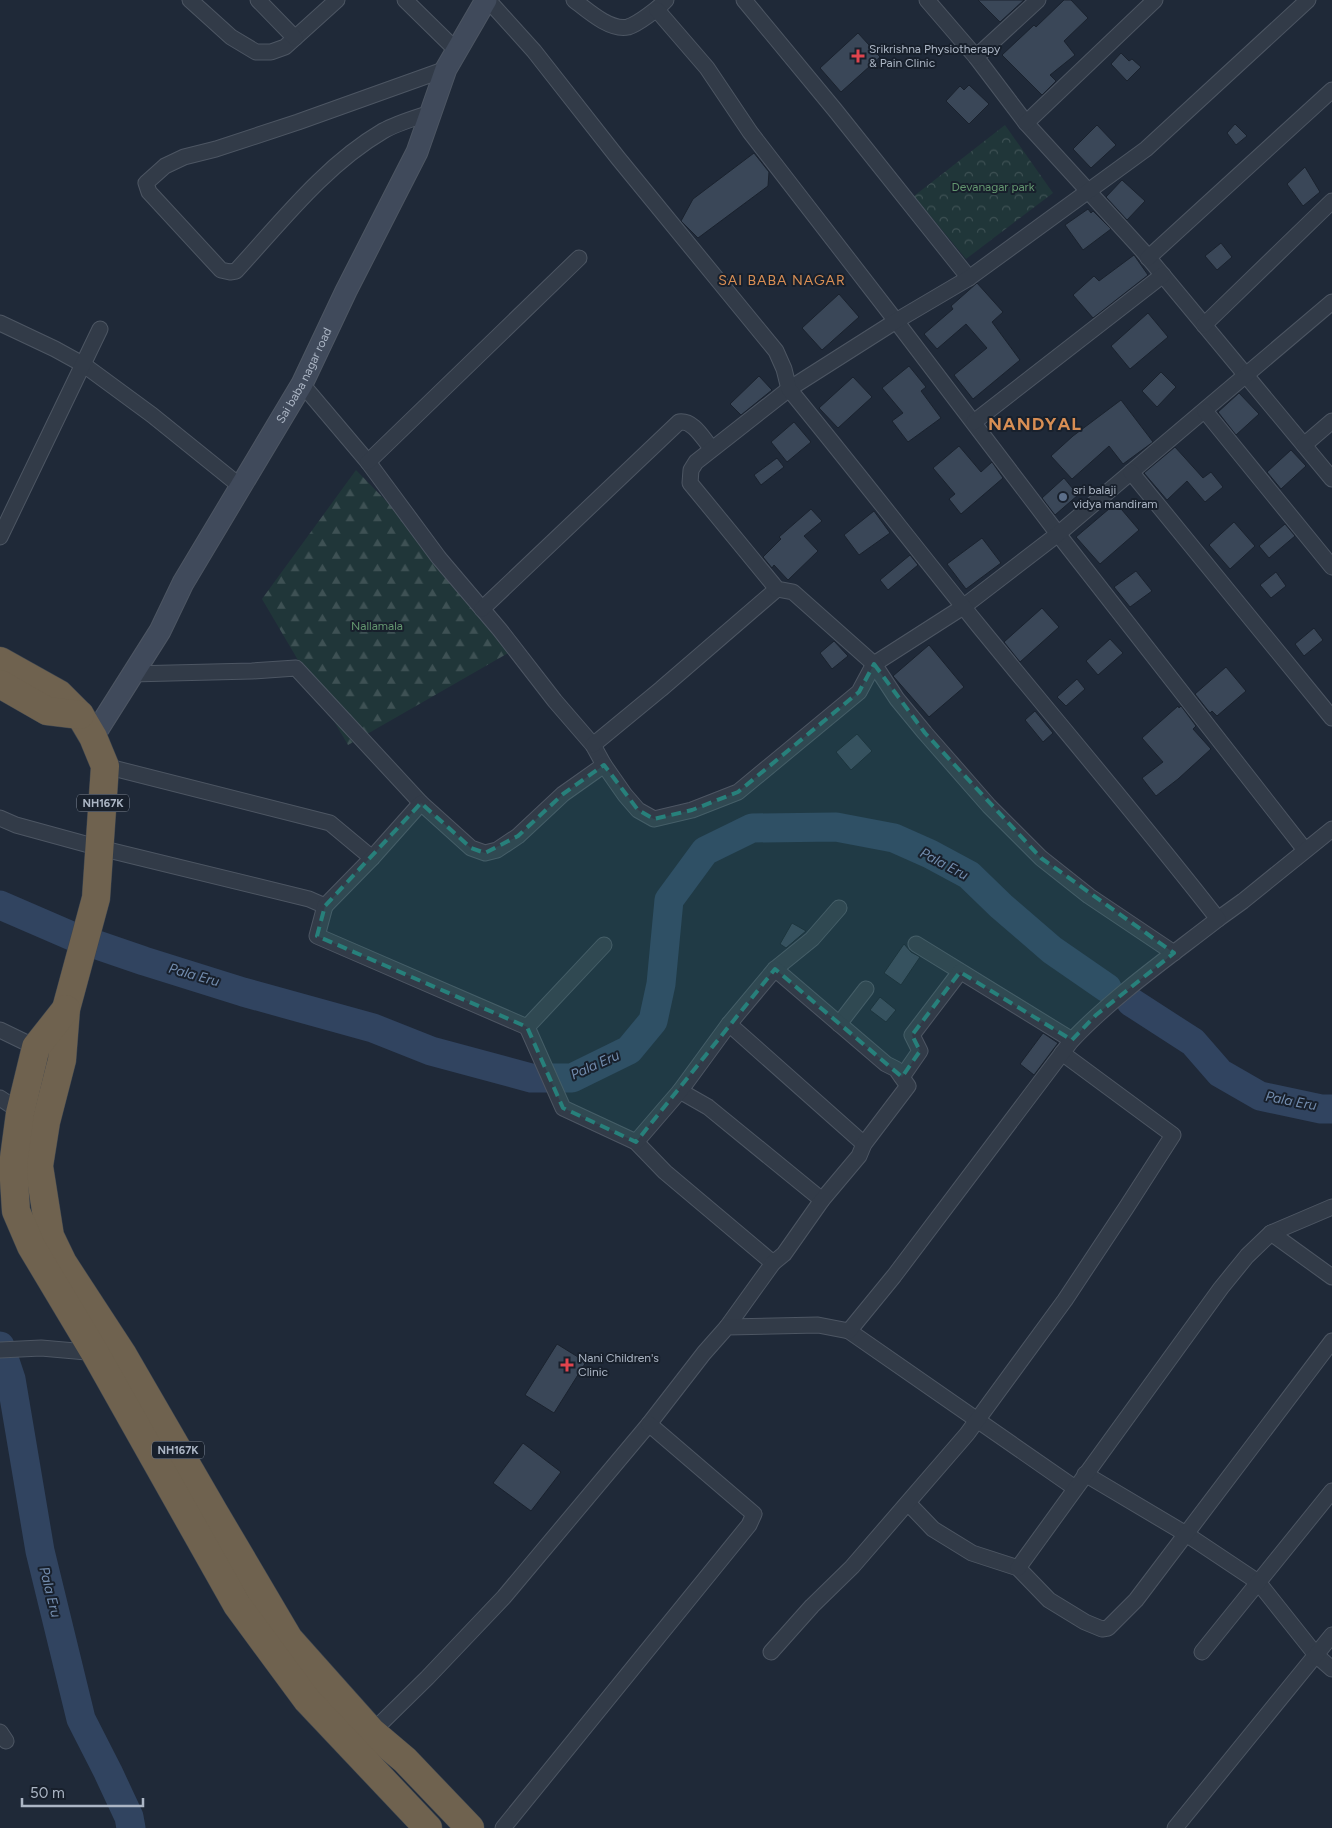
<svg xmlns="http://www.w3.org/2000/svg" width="1332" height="1828" viewBox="0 0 1332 1828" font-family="Figtree,sans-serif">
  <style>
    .forest { fill: url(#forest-firs) }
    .park { fill: url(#park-crowns) }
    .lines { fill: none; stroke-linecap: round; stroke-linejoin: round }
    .river { stroke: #314460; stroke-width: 29 }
    .building { fill: #3a4758; stroke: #1a222e }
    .street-casing { stroke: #4d5663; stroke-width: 17 }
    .secondary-casing { stroke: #4d5663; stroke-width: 23 }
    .highway-casing { stroke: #3a434f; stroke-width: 29 }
    .street { stroke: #323b48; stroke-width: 15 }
    .secondary { stroke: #404a5b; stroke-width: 21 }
    .highway { stroke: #6f624f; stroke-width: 28 }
    .marked { fill: #27807b; fill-opacity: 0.2; stroke: #27807b; stroke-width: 4; stroke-dasharray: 10 6; stroke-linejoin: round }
    .health-dot { fill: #e0444e; stroke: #18202c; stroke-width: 2 }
    .service-dot { fill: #5c6f8a; stroke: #18202c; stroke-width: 2 }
    .labels { text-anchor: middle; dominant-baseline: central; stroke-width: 4; stroke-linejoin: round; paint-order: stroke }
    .shield { fill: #18202c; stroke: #808997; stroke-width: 1 }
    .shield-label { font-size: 11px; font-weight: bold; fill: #acb6c5 }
    .poi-label { font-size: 12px; fill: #acb6c5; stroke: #18202c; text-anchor: start }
    .park-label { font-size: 12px; fill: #63966f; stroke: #18202c }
    .street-label { font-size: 12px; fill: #acb6c5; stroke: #18202c }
    .neighbourhood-label { font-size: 14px; letter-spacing: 1px; fill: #d88e54; stroke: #18202c }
    .water-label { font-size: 14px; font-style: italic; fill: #738daf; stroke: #18202c }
    .district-label { font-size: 18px; font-weight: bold; letter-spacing: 1px; fill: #d88e54; stroke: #18202c }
  </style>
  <defs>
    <pattern id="forest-firs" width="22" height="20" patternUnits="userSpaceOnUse" patternTransform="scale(1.25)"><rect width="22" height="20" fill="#203639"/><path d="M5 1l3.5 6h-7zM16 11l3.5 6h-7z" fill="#3e5154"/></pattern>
    <pattern id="park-crowns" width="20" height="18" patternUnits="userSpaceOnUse" patternTransform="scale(1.25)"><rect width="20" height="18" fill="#203639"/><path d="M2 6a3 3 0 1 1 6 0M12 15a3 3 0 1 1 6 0" fill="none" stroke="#3e5154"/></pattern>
  </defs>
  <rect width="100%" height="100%" fill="#1f2938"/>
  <path class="forest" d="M 356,470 L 398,513 L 461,596 L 503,642 L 510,652 L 348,745 L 262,599 Z"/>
  <path class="park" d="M 1005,125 L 1053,193 L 966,259 L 914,196 Z"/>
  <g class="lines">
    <g class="river">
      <path d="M 0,905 L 74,937 L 144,961 L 243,992 L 373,1028 L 431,1051 L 531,1078 L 572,1078 L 629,1050 L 653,1021 L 661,984 L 669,900 L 705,851 L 752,828 L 836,827 L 894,838 L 930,854 L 969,875 L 1001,906 L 1052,950 L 1107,988"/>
      <path d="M 1131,1002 L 1193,1042 L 1220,1073 L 1260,1096 L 1321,1109 L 1332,1109"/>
      <path d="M 0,1346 L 11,1379 L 40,1551 L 81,1719 L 108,1772 L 129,1817 L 131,1828"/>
    </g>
  </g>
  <g class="building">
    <path d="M 978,0 L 1024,0 L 1000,22 Z"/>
    <path d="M 1064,0 L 1071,0 L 1088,18 L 1064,41 L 1075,55 L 1050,75 L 1056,81 L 1042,95 L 1002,55 L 1034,25 L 1036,27 Z"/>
    <path d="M 858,33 L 880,57 L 841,92 L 820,68 Z"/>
    <path d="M 1121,53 L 1129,61 L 1132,59 L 1141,67 L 1127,81 L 1111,64 Z"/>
    <path d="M 969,85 L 989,104 L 969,124 L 946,101 L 960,86 L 964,90 Z"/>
    <path d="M 1235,124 L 1247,136 L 1236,145 L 1227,133 Z"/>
    <path d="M 1097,125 L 1116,145 L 1091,168 L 1073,149 Z"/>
    <path d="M 754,153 L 769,172 L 768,186 L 698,238 L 681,221 L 693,199 Z"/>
    <path d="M 1305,167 L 1320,192 L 1303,206 L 1287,184 Z"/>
    <path d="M 1122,180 L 1145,201 L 1127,220 L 1106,197 Z"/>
    <path d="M 1088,209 L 1091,213 L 1093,211 L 1111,229 L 1083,250 L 1065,225 Z"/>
    <path d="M 1221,243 L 1232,257 L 1217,270 L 1205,256 Z"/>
    <path d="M 1134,255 L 1148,275 L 1093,318 L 1073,295 L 1094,276 L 1099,281 Z"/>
    <path d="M 977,283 L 1003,312 L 992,322 L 1020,360 L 973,399 L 954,375 L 987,348 L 966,324 L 937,349 L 924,334 L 953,309 L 951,306 Z"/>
    <path d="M 839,294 L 859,317 L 822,350 L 802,328 Z"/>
    <path d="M 1148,313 L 1168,337 L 1130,369 L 1111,346 Z"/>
    <path d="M 909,366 L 926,387 L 921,391 L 941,418 L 908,442 L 892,421 L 903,413 L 882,388 Z"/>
    <path d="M 1161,372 L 1176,387 L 1157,407 L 1142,391 Z"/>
    <path d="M 759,376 L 772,390 L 741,415 L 730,404 Z"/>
    <path d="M 853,377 L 872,397 L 838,428 L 819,408 Z"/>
    <path d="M 1239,393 L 1259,414 L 1236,435 L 1218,412 Z"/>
    <path d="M 1121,400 L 1153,442 L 1123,464 L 1109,446 L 1072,479 L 1051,456 L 1073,436 Z"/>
    <path d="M 794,422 L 811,442 L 787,462 L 771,442 Z"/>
    <path d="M 959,446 L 981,472 L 992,462 L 1003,478 L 961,514 L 949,499 L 955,494 L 933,468 Z"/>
    <path d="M 1175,447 L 1203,478 L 1211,472 L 1223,487 L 1205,502 L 1187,481 L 1167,500 L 1144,473 Z"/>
    <path d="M 1291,450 L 1306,466 L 1281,489 L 1267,472 Z"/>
    <path d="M 777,458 L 784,467 L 761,485 L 754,475 Z"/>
    <path d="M 1064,478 L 1078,495 L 1055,515 L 1042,498 Z"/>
    <path d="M 1116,503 L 1139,530 L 1100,564 L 1076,537 Z"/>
    <path d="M 811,509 L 822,521 L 804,536 L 818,551 L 788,580 L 774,565 L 772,568 L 763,557 L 781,539 L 779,537 Z"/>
    <path d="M 874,511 L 890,533 L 859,555 L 844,535 Z"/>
    <path d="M 1234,522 L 1255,546 L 1230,569 L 1209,545 Z"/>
    <path d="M 1285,524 L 1295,536 L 1269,558 L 1259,546 Z"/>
    <path d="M 982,538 L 1001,563 L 966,589 L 947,564 Z"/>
    <path d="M 910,555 L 918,565 L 888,590 L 880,580 Z"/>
    <path d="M 1136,571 L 1152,591 L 1130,607 L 1114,587 Z"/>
    <path d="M 1276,572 L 1286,586 L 1271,598 L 1260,585 Z"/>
    <path d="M 1042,608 L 1059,627 L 1020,662 L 1004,642 Z"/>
    <path d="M 1314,628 L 1323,640 L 1304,656 L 1295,644 Z"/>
    <path d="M 1110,639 L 1123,653 L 1098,675 L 1086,661 Z"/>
    <path d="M 834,641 L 848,656 L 832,669 L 820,653 Z"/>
    <path d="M 929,645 L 964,687 L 929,717 L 893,676 Z"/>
    <path d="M 1226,667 L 1246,691 L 1217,716 L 1212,711 L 1210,713 L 1195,694 Z"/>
    <path d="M 1077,679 L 1085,689 L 1066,706 L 1057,697 Z"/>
    <path d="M 1178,706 L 1179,708 L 1181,706 L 1196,726 L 1193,729 L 1211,749 L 1178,779 L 1156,796 L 1142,778 L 1163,762 L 1142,738 Z"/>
    <path d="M 1035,711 L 1053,733 L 1043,742 L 1025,720 Z"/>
    <path d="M 857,734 L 872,751 L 851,770 L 836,752 Z"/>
    <path d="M 792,923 L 806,931 L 786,948 L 780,944 Z"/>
    <path d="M 904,944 L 911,952 L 920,957 L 901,985 L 884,973 Z"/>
    <path d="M 880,997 L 896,1010 L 886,1022 L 870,1010 Z"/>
    <path d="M 1043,1033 L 1058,1043 L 1034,1075 L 1020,1064 Z"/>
    <path d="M 557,1344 L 586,1362 L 554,1413 L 525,1395 Z"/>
    <path d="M 523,1443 L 561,1472 L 531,1511 L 493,1483 Z"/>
  </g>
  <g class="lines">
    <g class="street-casing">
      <g id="street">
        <path d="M 190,0 L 231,37 L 256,52 L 271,52 L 285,47 L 337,0"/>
        <path d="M 258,0 L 295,38"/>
        <path d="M 405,0 L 456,50"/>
        <path d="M 574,0 C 587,10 610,31 628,27 C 638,24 659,8 666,0"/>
        <path d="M 744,0 L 835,110 L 969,278"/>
        <path d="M 927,0 L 976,57 L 1026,123 L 1142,250 L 1332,479"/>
        <path d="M 657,10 L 707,68 L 750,132 L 896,321 L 1058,534 L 1305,850"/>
        <path d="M 976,57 L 1038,0"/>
        <path d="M 430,113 C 415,118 397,123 383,131 C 325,165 281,222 236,271 L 230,272 L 221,270 L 149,192 L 146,183 L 165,166 L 184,157 L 216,149 L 298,122 L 446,69"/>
        <path d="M 1026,123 L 1155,0"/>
        <path d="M 1148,258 L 1332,90"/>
        <path d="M 0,323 L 55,349 L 84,365 L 152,415 L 240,486"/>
        <path d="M 1204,325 L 1332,201"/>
        <path d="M 302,384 L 368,462 L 439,558 L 500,630 L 555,701 L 593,745 L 604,765 L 625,795 L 638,810 L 654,819 L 692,810 L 738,792 L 859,692 L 874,664 L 963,607 L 1058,534 L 1332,302"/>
        <path d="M 1205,411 L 1332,567"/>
        <path d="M 974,422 L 1163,275"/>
        <path d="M 1304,445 L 1332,421"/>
        <path d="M 368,462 L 579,258"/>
        <path d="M 1131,472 L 1332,718"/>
        <path d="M 0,537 L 100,329"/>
        <path d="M 482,609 L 679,422 C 694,420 703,439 712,449"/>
        <path d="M 131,674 L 252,671 L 296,668 L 421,803 L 471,848 L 485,853 L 497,850 L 518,836 L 563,794 L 604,765"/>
        <path d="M 593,745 L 661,689 L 777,589"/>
        <path d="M 105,766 L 330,823 L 372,858"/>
        <path d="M 0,818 L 16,825 L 100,848 L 309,899 L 325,906 L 372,858 L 421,803"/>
        <path d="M 325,906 L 317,936 L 527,1027"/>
        <path d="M 1218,919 L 1243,901 L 1332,829"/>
        <path d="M 916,944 L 1072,1040"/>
        <path d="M 604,945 L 527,1027 L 563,1108 L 636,1142 L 665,1172 L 773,1263"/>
        <path d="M 1174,953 L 1089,896 L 1041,858 L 989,806 L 925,733 L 897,699 L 874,664 L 793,592 L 777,589 L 690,483 L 691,470 L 696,462 L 789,389 L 896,321 L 969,278 L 1146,149 L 1308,0"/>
        <path d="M 729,1024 L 864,1144"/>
        <path d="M 839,1024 L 866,989"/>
        <path d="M 0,1030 L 62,1060"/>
        <path d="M 902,1077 L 920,1051 L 912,1035 L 960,972"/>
        <path d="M 680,1091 L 708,1107 L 822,1200"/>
        <path d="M 0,1098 L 24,1114"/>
        <path d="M 636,1142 L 680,1091 L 729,1024 L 775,969 L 812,939 L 839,908"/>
        <path d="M 1271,1233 L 1332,1207"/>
        <path d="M 727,1327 L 773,1263 L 784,1254 L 822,1200 L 859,1156 L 864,1144 L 908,1086 L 896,1069 L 886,1064 L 775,969"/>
        <path d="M 849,1331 L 1075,1488"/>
        <path d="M 0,1350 L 41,1348 L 98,1353"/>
        <path d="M 1085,1474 L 1186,1534 L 1258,1582 L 1316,1655 L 1332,1669"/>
        <path d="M 908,1503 L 933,1529 L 972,1553 L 1018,1568 L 1049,1600 L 1085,1622 L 1102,1629 L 1108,1628 L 1136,1600 L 1332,1341"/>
        <path d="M 1018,1568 L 1221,1288 L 1247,1256 L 1271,1233 L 1332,1277"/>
        <path d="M 771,1652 L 812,1606 L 852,1567 L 967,1434 L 1065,1300 L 1126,1208 L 1173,1135 L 1062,1053"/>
        <path d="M 1202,1652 L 1332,1491"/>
        <path d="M 0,1732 L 6,1741"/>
        <path d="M 372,1732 L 427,1678 L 504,1597 L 649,1424 L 704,1353 L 727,1327 L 818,1325 L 849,1331 L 894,1276 L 1072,1040 C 1116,994 1168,958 1218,919 C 1140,819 1058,723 978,625 C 915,547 853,467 789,389 L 784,369 L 776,351 L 618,158 L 534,51 L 488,0"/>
        <path d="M 503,1828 L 749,1525 L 754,1514 L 649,1424"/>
        <path d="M 1175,1828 L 1332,1635"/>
      </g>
    </g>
    <g class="secondary-casing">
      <g id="secondary">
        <path id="s1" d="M 93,737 L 160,631 L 183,583 L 302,384 L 346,291 L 417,152 L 446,69 L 486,0"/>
      </g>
    </g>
    <g class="highway-casing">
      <g id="highway">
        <path d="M 0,661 L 59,694 L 80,715 L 93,737 L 105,766 L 96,898 L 66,1009 L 62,1060 L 46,1122 L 39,1166 L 50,1236 L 63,1263 L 123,1355 L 214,1512 L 289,1639 L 372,1732 L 405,1760 L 470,1828"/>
        <path d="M 0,684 L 47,711 L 80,715"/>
        <path d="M 66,1009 L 36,1047 L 20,1113 L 13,1165 L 16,1211 L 31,1246 L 95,1353 L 237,1605 L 307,1700 L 428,1828"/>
      </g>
    </g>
    <use href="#street" class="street"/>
    <use href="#secondary" class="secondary"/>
    <use href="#highway" class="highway"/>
  </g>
  <path class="marked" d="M 874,664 L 925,733 L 1041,858 L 1174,953 L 1096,1015 L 1072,1040 L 960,972 L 912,1035 L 920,1051 L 902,1077 L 775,969 L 636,1142 L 563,1108 L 527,1027 L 317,936 L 325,906 L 421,803 L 471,848 L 485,853 L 518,836 L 563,794 L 604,765 L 638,810 L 654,819 L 692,810 L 738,792 L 859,692 Z"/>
  <g class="health-dot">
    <path d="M855.5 48.5h5v5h5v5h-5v5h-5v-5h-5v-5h5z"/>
    <path d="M564.5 1357.5h5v5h5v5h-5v5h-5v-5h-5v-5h5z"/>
  </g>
  <circle class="service-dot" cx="1063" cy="497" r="5"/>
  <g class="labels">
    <g class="shield">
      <rect x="77" y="794.5" width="52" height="17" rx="4"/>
      <rect x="152" y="1441.5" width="52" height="17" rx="4"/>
    </g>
    <g class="shield-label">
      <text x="103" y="803">NH167K</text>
      <text x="178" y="1450">NH167K</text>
    </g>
    <g class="poi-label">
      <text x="869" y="49">Srikrishna Physiotherapy<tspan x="869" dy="14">&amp; Pain Clinic</tspan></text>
      <text x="1073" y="490">sri balaji<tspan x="1073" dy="14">vidya mandiram</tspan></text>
      <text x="578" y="1358">Nani Children's<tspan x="578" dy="14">Clinic</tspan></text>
    </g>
    <g class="park-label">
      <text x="993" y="187">Devanagar park</text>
      <text x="377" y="626">Nallamala</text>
    </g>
    <g class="street-label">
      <text stroke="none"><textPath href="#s1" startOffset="419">Sai baba nagar road</textPath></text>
    </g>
    <g class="neighbourhood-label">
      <text x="782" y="280">SAI BABA NAGAR</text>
    </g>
    <g class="water-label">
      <text transform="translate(944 864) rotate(28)">Pala Eru</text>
      <text transform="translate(194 975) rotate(16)">Pala Eru</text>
      <text transform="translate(595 1065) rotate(-24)">Pala Eru</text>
      <text transform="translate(1291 1101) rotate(11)">Pala Eru</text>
      <text transform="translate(50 1592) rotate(76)">Pala Eru</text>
    </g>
    <g class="district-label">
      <text x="1035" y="424">NANDYAL</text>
    </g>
  </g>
  <path d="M22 1798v8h121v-8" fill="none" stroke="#acb6c5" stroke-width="2.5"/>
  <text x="30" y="1798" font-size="15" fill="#acb6c5" stroke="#18202c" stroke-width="4" paint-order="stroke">50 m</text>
</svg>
